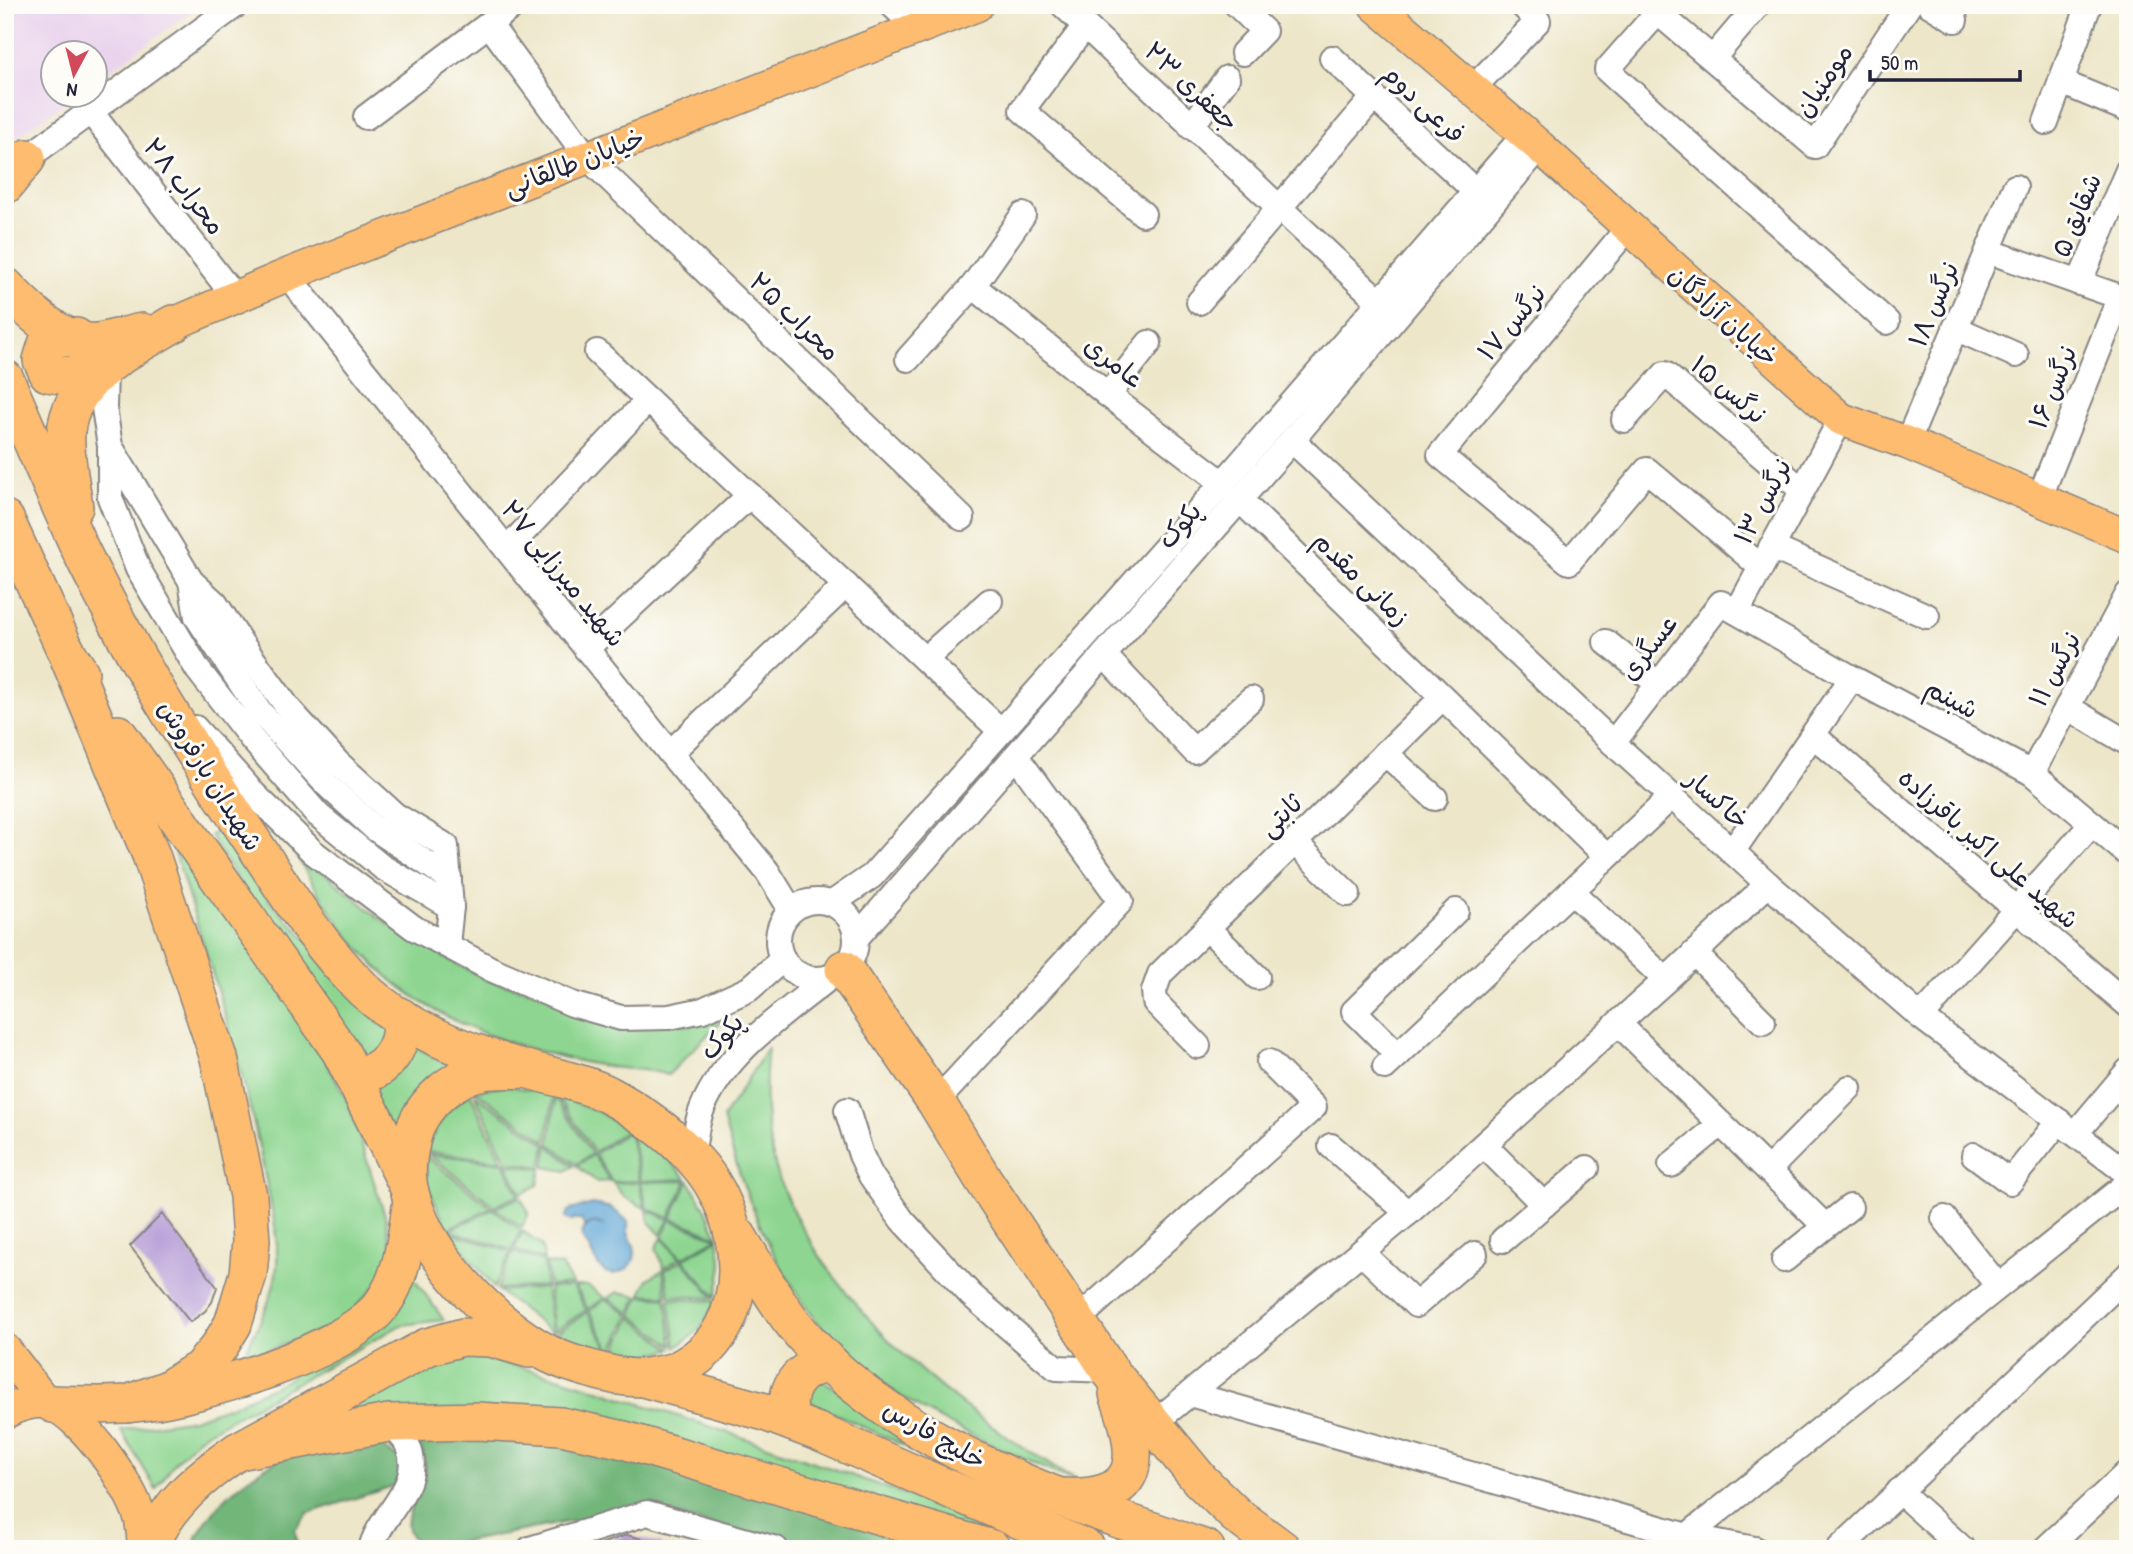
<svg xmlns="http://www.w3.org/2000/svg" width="2133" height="1554" viewBox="0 0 2133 1554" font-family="'Patrick Hand','Playpen Sans Arabic',sans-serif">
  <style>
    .built { fill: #e9d2ed }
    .green { fill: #8dd590; stroke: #587c66; stroke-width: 2 }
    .forest { fill: #72b67a; stroke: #4a6c5a; stroke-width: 2 }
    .water { fill: #5ea6d5; stroke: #406488; stroke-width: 2 }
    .building { fill: #b79ed8 }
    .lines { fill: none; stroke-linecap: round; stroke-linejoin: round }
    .minor-casing { stroke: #888482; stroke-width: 28 }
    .major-casing { stroke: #888482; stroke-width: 35 }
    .highway-casing { stroke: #888482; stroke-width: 40 }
    .minor { stroke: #fff; stroke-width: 24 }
    .major { stroke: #fdbc70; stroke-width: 32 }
    .highway { stroke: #fdbc70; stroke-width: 37 }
    .labels { text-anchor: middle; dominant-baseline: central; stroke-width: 6; stroke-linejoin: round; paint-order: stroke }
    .street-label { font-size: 26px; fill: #22223b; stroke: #fdfcf7 }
  </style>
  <rect width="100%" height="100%" fill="#fdfcf7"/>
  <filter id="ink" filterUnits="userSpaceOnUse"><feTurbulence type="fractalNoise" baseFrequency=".0143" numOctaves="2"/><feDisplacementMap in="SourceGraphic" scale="14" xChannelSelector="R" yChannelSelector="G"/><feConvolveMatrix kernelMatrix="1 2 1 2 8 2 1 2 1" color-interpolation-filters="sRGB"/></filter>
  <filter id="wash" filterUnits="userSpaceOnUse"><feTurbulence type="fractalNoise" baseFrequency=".00686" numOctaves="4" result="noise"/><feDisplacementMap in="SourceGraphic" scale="28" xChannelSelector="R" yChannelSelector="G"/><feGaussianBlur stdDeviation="1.57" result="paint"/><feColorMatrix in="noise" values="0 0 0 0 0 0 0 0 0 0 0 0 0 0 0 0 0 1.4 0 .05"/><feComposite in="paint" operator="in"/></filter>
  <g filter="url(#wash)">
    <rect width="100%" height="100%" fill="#ede6c9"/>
    <g class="built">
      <path d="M 5,5 L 201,5 L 95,81 L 94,52 L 52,52 L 52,94 L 76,95 L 5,145 Z"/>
      <path d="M 623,1533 L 678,1549 L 578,1549 Z"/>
    </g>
    <g class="green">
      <path d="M 220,830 L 270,901 L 403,1040 L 454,1068 L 399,1141 L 210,835 Z"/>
      <path d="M 169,835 L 302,1017 L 348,1102 L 386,1219 L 391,1249 L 388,1271 L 342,1323 L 249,1357 L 246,1350 C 259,1324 275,1295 277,1265 C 279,1232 269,1198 263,1165 C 240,1053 203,944 169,835 Z"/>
      <path d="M 290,845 L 378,917 L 429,949 L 489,981 L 688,1025 L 727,1015 L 668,1075 C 655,1071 645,1070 632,1069 C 607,1068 581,1062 558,1056 C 477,1037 410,1007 355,944 C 330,914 310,879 290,845 Z"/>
      <path d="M 768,1047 C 764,1088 764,1128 776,1168 C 785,1201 803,1230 821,1258 C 887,1356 984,1427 1085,1486 C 1010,1453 906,1412 848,1356 C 782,1291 746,1205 723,1118 Z"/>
      <path d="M 505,1085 L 554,1095 L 546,1141 L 475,1091 Z"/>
      <path d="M 470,1093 L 502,1161 L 426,1151 C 435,1121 446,1111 470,1093 Z"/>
      <path d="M 475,1095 L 546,1144 L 541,1167 L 506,1161 Z"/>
      <path d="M 558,1096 L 595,1110 L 628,1129 L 594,1152 Z"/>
      <path d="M 556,1097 L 592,1154 L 576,1164 L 549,1143 Z"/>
      <path d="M 629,1131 L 639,1181 L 612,1182 L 595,1154 Z"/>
      <path d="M 631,1131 L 671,1162 L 687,1179 L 641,1181 Z"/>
      <path d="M 548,1145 L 574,1166 L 566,1171 L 544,1167 Z"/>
      <path d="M 429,1154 L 504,1163 L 519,1195 L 494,1206 Z"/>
      <path d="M 425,1155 L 492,1208 L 447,1229 L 427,1184 Z"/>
      <path d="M 593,1155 L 610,1181 L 597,1182 L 577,1166 Z"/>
      <path d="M 507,1164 L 541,1169 L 538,1185 L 521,1194 Z"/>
      <path d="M 687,1181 L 669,1218 L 647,1208 L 641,1182 Z"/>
      <path d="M 689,1181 L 706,1210 L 718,1237 L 671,1218 Z"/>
      <path d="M 639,1182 L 645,1208 L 624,1197 L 613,1183 Z"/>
      <path d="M 520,1197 L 529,1213 L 522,1227 L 495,1208 Z"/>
      <path d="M 493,1209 L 521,1230 L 512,1250 L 449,1230 Z"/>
      <path d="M 647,1210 L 669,1219 L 661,1235 L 649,1222 Z"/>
      <path d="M 670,1220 L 717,1238 L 682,1258 L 663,1237 Z"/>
      <path d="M 523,1231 L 542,1245 L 544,1260 L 514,1250 Z"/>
      <path d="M 449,1232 L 511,1252 L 494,1288 Z"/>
      <path d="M 662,1238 L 680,1258 L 664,1268 L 656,1248 Z"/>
      <path d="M 718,1239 L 722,1266 L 716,1297 L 683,1259 Z"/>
      <path d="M 513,1252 L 544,1262 L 546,1286 L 497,1289 Z"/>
      <path d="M 682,1260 L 714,1298 L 669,1296 L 665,1270 Z"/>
      <path d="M 546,1263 L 562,1266 L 572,1284 L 549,1286 Z"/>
      <path d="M 663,1270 L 666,1296 L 641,1294 L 648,1279 Z"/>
      <path d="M 412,1276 L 444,1320 L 401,1325 L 199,1437 L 175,1462 L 156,1489 L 121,1430 L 193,1419 L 238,1403 L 287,1380 Z"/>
      <path d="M 573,1286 L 586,1310 L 554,1331 L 549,1288 Z"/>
      <path d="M 575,1286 L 588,1286 L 605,1298 L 588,1309 Z"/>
      <path d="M 546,1288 L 552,1332 L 498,1291 Z"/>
      <path d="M 618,1292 L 638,1296 L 630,1313 L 608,1298 Z"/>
      <path d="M 640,1296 L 666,1298 L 673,1346 L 632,1315 Z"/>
      <path d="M 606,1299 L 629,1315 L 612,1352 L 589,1311 Z"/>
      <path d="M 669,1299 L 715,1301 C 705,1324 698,1334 676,1347 Z"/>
      <path d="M 587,1312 L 610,1352 L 610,1353 L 555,1334 Z"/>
      <path d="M 631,1317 L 672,1349 L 643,1356 L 615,1353 Z"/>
      <path d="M 474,1357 C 538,1368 600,1391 662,1411 C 794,1453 923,1501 1052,1549 L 321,1419 L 449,1359 Z"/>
      <path d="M 820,1378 L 940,1462 L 807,1401 Z"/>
    </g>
    <g class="forest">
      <path d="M 410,1431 L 537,1433 L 964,1549 L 798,1549 L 646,1507 L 431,1548 C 380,1532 428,1492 425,1465 C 424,1452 417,1441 410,1431 Z"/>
      <path d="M 340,1441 L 378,1445 L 399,1458 L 403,1473 L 394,1486 L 308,1513 L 295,1530 L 298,1549 L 191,1549 C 208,1507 251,1470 293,1453 C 307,1447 325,1445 340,1441 Z"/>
    </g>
    <path class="water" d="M 593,1204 L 611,1208 L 628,1221 C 629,1225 627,1228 628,1232 C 629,1239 635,1243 635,1252 C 635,1260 632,1266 625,1270 C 603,1282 596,1262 589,1248 C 587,1244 585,1245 583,1239 C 579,1224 596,1222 604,1225 L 595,1222 L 585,1226 L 581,1220 L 569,1220 L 565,1217 L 569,1210 Z"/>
    <g id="blocks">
      <g class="building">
        <path d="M 162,1214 L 217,1287 L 212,1302 L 205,1311 L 190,1322 L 130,1246 Z"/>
        <path d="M 627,1535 L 661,1544 L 660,1549 L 586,1549 Z"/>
      </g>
    </g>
  </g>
  <g filter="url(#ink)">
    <use href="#blocks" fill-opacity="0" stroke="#888482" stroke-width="2"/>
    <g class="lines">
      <g class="minor-casing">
        <g id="minor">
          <path d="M 892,5 L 917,28"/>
          <path d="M 1063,5 L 1380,302"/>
          <path d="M 1237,5 L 1264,31 L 1243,53"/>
          <path d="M 1649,5 L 1815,146 L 1909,5"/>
          <path d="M 1930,5 L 1955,20"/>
          <path d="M 1657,13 L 1607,70 L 1887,322"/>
          <path d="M 489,24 L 587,157 L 962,518"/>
          <path d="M 1085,26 L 1022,110 L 1143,214"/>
          <path d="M 1332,58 L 1475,191"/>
          <path d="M 1713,58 L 1758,5"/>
          <path d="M 2061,82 L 2128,110"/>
          <path d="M 1472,89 L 1538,21 L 1522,5"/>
          <path d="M 90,111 L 234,296"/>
          <path d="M 366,117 L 514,5"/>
          <path d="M 2046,122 L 2089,5"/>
          <path d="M 1191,127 L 1227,78"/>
          <path d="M 27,158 L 236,5"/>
          <path d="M 1628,228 L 1440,455 L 1569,562 L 1647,470 L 1761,567"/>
          <path d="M 1988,251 L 2120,297 L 2039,499"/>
          <path d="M 287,275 L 670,753 L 767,871 L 791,910"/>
          <path d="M 2079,283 L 2128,170"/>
          <path d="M 973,286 L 1108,395 L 1223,483"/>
          <path d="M 1199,302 L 1374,97"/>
          <path d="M 1955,328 L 2016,355"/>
          <path d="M 597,352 L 1001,731"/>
          <path d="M 908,359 L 973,286 L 1023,215"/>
          <path d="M 111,362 L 105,371 L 104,408 L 110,446 L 191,581 L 215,603 L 241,643 L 289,709 L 337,762 L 395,815 L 446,846 L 451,907 L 447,945"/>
          <path d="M 1108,395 L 1149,343"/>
          <path d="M 1624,420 L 1665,374 L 1802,490"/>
          <path d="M 1292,440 L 1613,743 L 1768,884 L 1921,1017 L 2128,1174"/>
          <path d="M 1907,443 L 2015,187"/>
          <path d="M 110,448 L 110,498 L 138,569 L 198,670 L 251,738 L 318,815 L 382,867 L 451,907"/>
          <path d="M 1240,500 L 1607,857"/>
          <path d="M 1771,547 L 1927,616"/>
          <path d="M 507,549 L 648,400"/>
          <path d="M 191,581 L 197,617 L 260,712 L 326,784 L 374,828 L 449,878"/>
          <path d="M 1737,612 L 1841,419"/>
          <path d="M 1606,642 L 1657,683"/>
          <path d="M 586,649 L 750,495"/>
          <path d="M 1104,655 L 1194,751 L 1251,699"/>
          <path d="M 925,659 L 990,601"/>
          <path d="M 2067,707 L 2128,743"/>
          <path d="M 195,728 L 254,794 L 313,852 L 414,928 L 491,969 L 572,1004 L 621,1018 L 669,1017 L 703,1010 L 749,989 L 783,959"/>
          <path d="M 1813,735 L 2128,1005"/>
          <path d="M 1613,743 L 1721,603 L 1852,678 L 2032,773 L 2128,854"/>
          <path d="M 670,753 L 846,585"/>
          <path d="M 1385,753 L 1435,798"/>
          <path d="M 2032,773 L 2128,594"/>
          <path d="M 1294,842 L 1348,894"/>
          <path d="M 1732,852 L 1852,678"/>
          <path d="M 1571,891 L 1666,980"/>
          <circle cx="817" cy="940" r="39"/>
          <path d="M 831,904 L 872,876 L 1223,483 L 1525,134"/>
          <path d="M 1207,928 L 1257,977"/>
          <path d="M 857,937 L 1292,440 L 1540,147"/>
          <path d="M 1694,953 L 1763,1022"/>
          <path d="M 1921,1017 L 2092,824"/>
          <path d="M 1618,1023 L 1825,1226"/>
          <path d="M 1198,1046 L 1155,1002 L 1154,991 L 1160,974 L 1442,698"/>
          <path d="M 1398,1055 L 1354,1011 L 1456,911"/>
          <path d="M 1385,1067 L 1671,797"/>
          <path d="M 936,1102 L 1121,901 L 1016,756"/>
          <path d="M 847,1110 L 861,1155 L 871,1176 L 902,1220 L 971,1295 L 1056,1368 L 1109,1370"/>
          <path d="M 2076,1133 L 2128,1071"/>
          <path d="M 1484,1145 L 1544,1205"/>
          <path d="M 1331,1146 L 1408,1213"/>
          <path d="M 1974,1155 L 2010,1182 L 2059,1121"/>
          <path d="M 692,1156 C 695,1141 696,1123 702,1109 C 725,1052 783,1015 829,978"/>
          <path d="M 1671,1165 L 1721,1124"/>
          <path d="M 1768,1170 L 1849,1088"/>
          <path d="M 1944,1218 L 1998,1286"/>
          <path d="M 1503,1240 L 1587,1168"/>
          <path d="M 1362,1253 L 1416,1305 L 1475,1254"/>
          <path d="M 1784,1260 L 1850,1207"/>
          <path d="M 1076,1321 L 1314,1107 L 1269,1062"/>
          <path d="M 1190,1394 L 1687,1536 L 1755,1549"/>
          <path d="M 1153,1424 L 1408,1213 L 1666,980 L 1768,884"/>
          <path d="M 1899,1491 L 1963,1549"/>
          <path d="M 1688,1544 L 1687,1536 L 2128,1183"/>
          <path d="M 371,1549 C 379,1514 427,1485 407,1444 C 404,1437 394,1429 389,1423"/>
          <path d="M 530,1549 L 647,1513 L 776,1549"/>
          <path d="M 1839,1549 L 2128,1275"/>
          <path d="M 2045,1549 L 2128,1472"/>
        </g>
      </g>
      <g class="major-casing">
        <g id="major">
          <path d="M 1375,5 L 1540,147 L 1841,419 L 1907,443 L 2128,537"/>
          <path d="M 173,324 L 287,275 L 977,5"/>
          <path d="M 5,1350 L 45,1402"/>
          <path d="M 5,1413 C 16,1405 38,1399 51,1404 C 84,1417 130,1484 140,1517 C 143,1527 143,1538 144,1549"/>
        </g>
      </g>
      <g class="highway-casing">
        <g id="highway">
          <path d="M 5,185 L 27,158"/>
          <path d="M 5,286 C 27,309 62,345 98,342 C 112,340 127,335 142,332"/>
          <path d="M 76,337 L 59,338 L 47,344 L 42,360 L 48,373 C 67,378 82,374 101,369"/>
          <path d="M 5,379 C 30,436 54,493 80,549 C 129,651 190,748 253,842 C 286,892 320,948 364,990 C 406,1029 462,1050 515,1066"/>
          <path d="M 74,507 C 71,483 64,456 66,432 C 71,376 132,349 173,324"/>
          <path d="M 5,519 L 66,651 L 80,673"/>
          <path d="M 66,651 L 151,855 L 219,1058 L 248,1196 L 251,1241 L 248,1274 L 233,1324 L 219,1347 L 200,1369 L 168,1389 L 127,1404"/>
          <path d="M 118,734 L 341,1052 L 407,1184"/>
          <path d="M 844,969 L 936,1102 L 983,1179 L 1109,1370 L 1200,1480 L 1236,1515 L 1282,1549"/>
          <path d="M 526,1069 C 552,1077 582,1082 607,1094 C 637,1110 668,1132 692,1157 C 748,1215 761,1329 677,1370 C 668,1374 656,1375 646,1377 C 630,1380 609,1374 594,1370 C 579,1366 563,1361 549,1354 C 492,1324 422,1253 409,1188 C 405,1170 409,1148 414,1131 C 424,1102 453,1077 483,1071 C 497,1069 512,1070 526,1069 Z"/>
          <path d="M 353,1077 C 386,1073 403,1049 401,1017"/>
          <path d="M 737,1235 C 757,1267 776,1304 801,1333 C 897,1446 1068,1503 1206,1549"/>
          <path d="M 643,1378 L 765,1412 L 818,1432 L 1087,1549"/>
          <path d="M 53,1404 C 83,1405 114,1406 144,1402 C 203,1394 348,1352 383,1303 C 404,1273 406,1235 412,1201"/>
          <path d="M 792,1422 C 780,1391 799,1366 831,1364"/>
          <path d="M 238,1451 L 389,1423 L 478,1421 L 561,1426 L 624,1440 L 992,1549"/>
          <path d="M 1065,1497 C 1146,1500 1140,1453 1118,1394"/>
          <path d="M 149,1549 C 167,1504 199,1478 238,1451 L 427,1347 L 463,1337 L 491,1338 L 529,1349"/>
        </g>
      </g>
      <use href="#minor" class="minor"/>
      <use href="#major" class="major"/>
      <use href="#highway" class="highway"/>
    </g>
  </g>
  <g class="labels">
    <g class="street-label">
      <text transform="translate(1823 80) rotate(-56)">مومنیان</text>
      <text transform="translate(1192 86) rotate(43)">جعفری ۲۳</text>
      <text transform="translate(1424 103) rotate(43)">فرعی دوم</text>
      <text transform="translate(574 162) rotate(-21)">خیابان طالقانی</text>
      <text transform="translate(185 186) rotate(52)">محراب ۲۸</text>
      <text transform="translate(2076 215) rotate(-67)">شقایق ۵</text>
      <text transform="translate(1933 304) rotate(-67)">نرگس ۱۸</text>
      <text transform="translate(1724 315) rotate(42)">خیابان آزادگان</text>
      <text transform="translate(795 316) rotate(44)">محراب ۲۵</text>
      <text transform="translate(1511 322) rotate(-50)">نرگس ۱۷</text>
      <text transform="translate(1115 362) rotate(38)">عامری</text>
      <text transform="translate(2052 387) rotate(-68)">نرگس ۱۶</text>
      <text transform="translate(1729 389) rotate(40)">نرگس ۱۵</text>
      <text transform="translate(1762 501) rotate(-62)">نرگس ۱۳</text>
      <text transform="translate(1179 525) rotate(-49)">پکوک</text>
      <text transform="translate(564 573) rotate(51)">شهید میرزایی ۲۷</text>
      <text transform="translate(1362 578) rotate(44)">زمانی مقدم</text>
      <text transform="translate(1648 647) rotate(-52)">عسگری</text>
      <text transform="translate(2054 669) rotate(-62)">نرگس ۱۱</text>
      <text transform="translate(1952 698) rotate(28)">شبنم</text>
      <text transform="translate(211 775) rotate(58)">شهیدان بارفروش</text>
      <text transform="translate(1718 799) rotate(42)">خاکسار</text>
      <text transform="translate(1280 815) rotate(-44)">ثابتی</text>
      <text transform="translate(1989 848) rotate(41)">شهید علی اکبر باقرزاده</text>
      <text transform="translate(721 1036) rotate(-48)">پکوک</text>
      <text transform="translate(935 1434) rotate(30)">خلیج فارس</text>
    </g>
  </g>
  <rect width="2133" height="1554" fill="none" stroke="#fdfcf7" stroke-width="28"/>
  <g transform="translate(74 74) rotate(187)"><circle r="33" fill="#fdfcf7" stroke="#a5a5ac" stroke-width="2"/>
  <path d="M0-5L12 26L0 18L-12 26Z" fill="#d1495b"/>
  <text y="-10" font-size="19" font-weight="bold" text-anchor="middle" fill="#22223b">N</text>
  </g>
  <path d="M1870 70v10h150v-10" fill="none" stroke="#22223b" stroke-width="3.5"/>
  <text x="1881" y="70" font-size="21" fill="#22223b" stroke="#fdfcf7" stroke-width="5" paint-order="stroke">50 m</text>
</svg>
